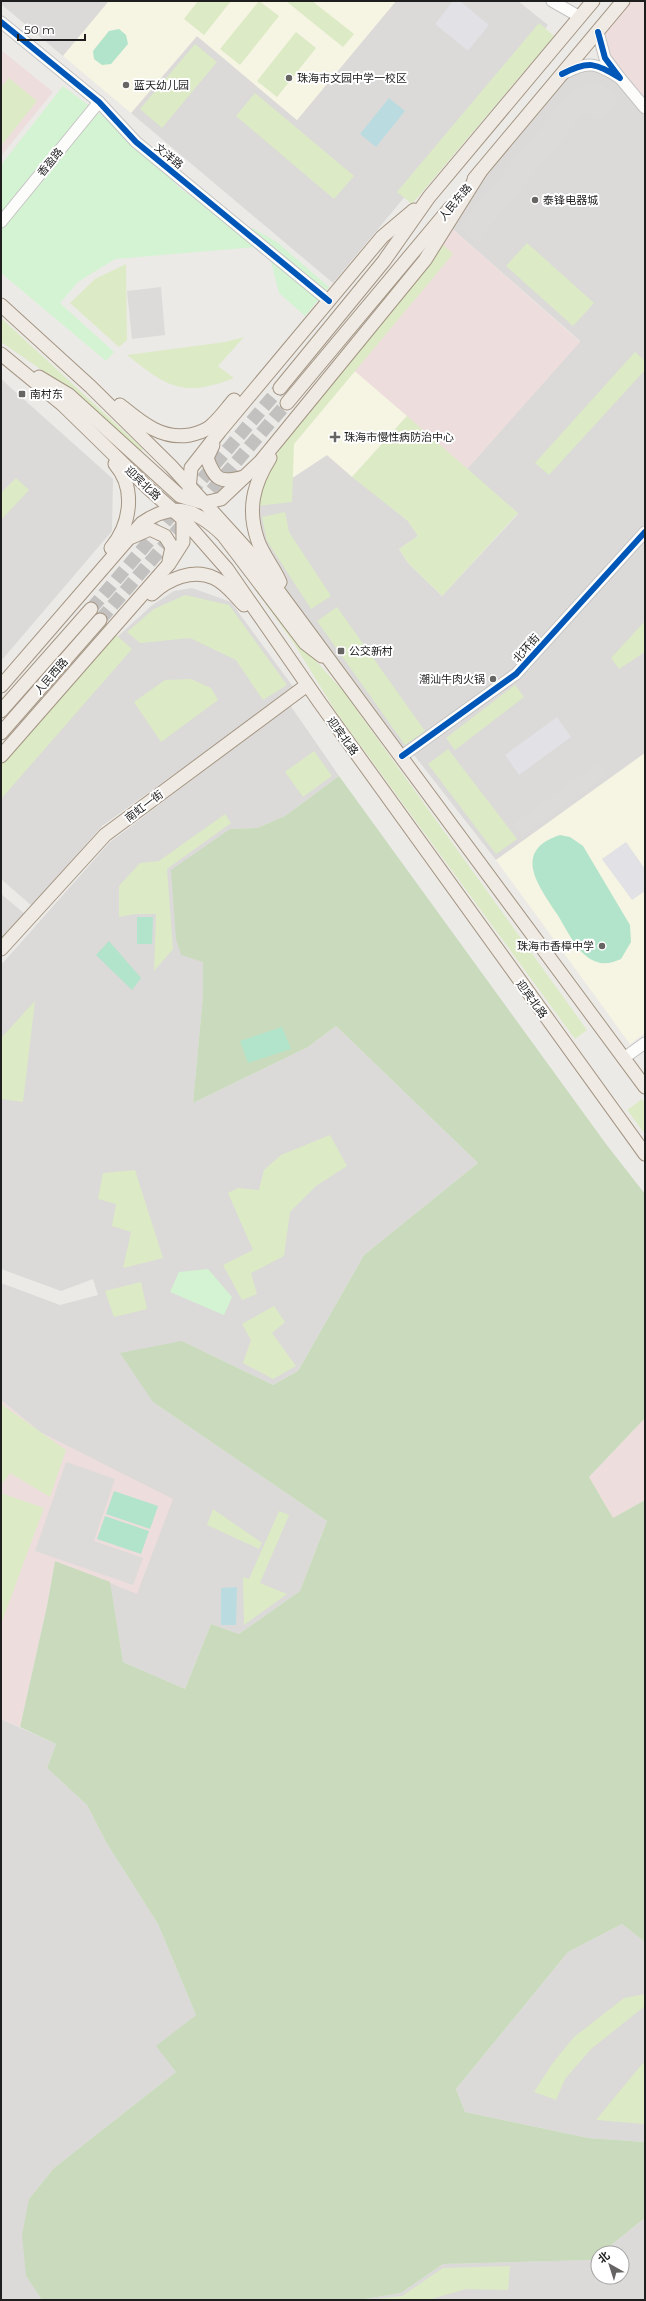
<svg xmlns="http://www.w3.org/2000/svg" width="646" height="2301" viewBox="0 0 646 2301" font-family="Montserrat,'Noto Sans SC',sans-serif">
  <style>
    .residential { fill: #dbdad8 }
    .commercial { fill: #edd }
    .education { fill: #f6f4e2 }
    .grass { fill: #dceac5 }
    .forest { fill: #c9dbbc }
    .park { fill: #d4f3d2 }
    .pitch { fill: #b1e4ca }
    .parking { fill: #dcdbda }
    .plaza { fill: #e1e1e6 }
    .water { fill: #badce0 }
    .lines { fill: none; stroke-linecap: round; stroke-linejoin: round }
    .major-tunnel { stroke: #c3c1bf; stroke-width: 13; stroke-dasharray: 13 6; stroke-linecap: butt }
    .minor-casing { stroke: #c5c4c3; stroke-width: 13 }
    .major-casing { stroke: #a39583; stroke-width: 15 }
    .minor { stroke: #fcfcfb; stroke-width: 11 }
    .major { stroke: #f0eae4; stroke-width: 13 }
    .cycleway-casing { stroke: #fff; stroke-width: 8 }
    .cycleway { stroke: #0057b8; stroke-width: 6 }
    .poi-dot { fill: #666564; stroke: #fff; stroke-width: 1.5 }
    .labels { text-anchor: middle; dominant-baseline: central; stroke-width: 4; stroke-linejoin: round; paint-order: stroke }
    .poi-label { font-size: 11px; fill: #1e1e1e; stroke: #fff; text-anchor: start }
    .street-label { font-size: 11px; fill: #1e1e1e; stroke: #fff }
  </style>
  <rect width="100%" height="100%" fill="#eceae7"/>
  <g class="residential">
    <path d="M 1,1 L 109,1 L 63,56 L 1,4 Z"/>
    <path d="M 396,1 L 518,1 L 548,25 L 333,283 L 131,113 L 197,36 L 297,120 Z"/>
    <path d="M 601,67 L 641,103 L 645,98 L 645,532 L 516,674 L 402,756 L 289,604 L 258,541 L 253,504 L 327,455 L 408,521 L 418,536 L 399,549 L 408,563 L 442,596 L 518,514 L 467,469 L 580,341 L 448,225 L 562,74 Z"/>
    <path d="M 1,379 L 113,479 L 112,531 L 1,661 Z"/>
    <path d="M 645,538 L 645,753 L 496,860 L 414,755 L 511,684 Z"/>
    <path d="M 192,588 L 231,602 L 294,688 L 102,826 L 32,906 L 1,879 L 1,772 L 114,640 L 151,606 L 174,591 Z"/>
    <path d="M 290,705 L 339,776 L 285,816 L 257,828 L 230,829 L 203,962 L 203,995 L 193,1103 L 308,1047 L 336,1026 L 478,1163 L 364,1255 L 298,1371 L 273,1385 L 182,1341 L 153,1402 L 327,1521 L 300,1591 L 239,1634 L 211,1624 L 185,1689 L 123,1662 L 88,1457 L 40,1432 L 1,1400 L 1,1283 L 60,1305 L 98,1295 L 93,1279 L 61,1291 L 1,1269 L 1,965 L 109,843 Z"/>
    <path d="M 1,894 L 25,914 L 1,940 Z"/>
    <path d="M 1,1719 L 56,1744 L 47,1768 L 87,1805 L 106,1842 L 158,1924 L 196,2015 L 157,2046 L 176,2072 L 54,2168 L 29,2199 L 26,2276 L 42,2300 L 1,2300 Z"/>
    <path d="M 622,1924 L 645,1942 L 645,2142 L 588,2138 L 465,2112 L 456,2089 L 568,1952 Z"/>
    <path d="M 645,2218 L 645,2300 L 359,2300 L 401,2293 L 443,2264 L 592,2260 L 598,2255 L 598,2277 L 622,2277 L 622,2253 L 601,2253 Z"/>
  </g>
  <g class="commercial">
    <path d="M 623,1 L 645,1 L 645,98 L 641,103 L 620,78 L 598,32 Z"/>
    <path d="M 1,50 L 53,92 L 1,156 Z"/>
    <path d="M 448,225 L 580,342 L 467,469 L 343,361 Z"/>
    <path d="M 1,1400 L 40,1432 L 173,1499 L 137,1594 L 55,1561 L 47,1606 L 20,1727 L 1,1719 Z"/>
    <path d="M 645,1418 L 645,1500 L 613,1518 L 589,1477 Z"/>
  </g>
  <g class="education">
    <path d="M 109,1 L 396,1 L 297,120 L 197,36 L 131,113 L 63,56 Z"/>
    <path d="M 343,361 L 407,416 L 352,477 L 327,455 L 253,504 L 267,463 Z"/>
    <path d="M 645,753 L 645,1033 L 630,1044 L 496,860 Z"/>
  </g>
  <g class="grass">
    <path d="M 198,1 L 231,1 L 204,35 L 184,19 Z"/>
    <path d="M 259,1 L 279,16 L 240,65 L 220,49 Z"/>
    <path d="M 286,1 L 312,1 L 354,34 L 343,47 Z"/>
    <path d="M 539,23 L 554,36 L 412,204 L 397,192 Z"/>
    <path d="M 296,32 L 316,48 L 277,97 L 257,81 Z"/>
    <path d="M 195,44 L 217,62 L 162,128 L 140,109 Z"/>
    <path d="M 9,78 L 37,101 L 1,146 L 1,87 Z"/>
    <path d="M 255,93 L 354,176 L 334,199 L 236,116 Z"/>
    <path d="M 527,243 L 594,303 L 573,326 L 506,266 Z"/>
    <path d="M 443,245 L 453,254 L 294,444 L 292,502 L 257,506 L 266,475 L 286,438 Z"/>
    <path d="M 126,264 L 127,340 L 119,347 L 70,303 L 95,279 Z"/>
    <path d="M 1,318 L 143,449 L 140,452 L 68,388 L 1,342 Z"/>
    <path d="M 244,337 L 218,366 L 234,378 C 183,398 167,387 127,355 L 225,342 Z"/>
    <path d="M 635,352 L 645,361 L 645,370 L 549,475 L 535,463 Z"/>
    <path d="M 407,416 L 518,513 L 442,596 L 408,563 L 399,549 L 418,536 L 408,521 L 352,477 Z"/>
    <path d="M 16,478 L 29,490 L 1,520 L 1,493 Z"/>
    <path d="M 285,512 L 289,532 L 331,596 L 311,609 L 267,541 L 262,517 Z"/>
    <path d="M 239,567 L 242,567 L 296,639 L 343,691 L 587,1030 L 575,1039 L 336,712 L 293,642 Z"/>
    <path d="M 185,595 L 229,605 L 287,685 L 263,700 L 236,660 L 190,638 L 140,643 L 127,632 L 154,609 Z"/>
    <path d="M 337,607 L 425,731 L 405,745 L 317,621 Z"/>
    <path d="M 645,621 L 645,652 L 619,669 L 611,658 Z"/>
    <path d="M 114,633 L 132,649 L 1,799 L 1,762 Z"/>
    <path d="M 191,679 L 211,688 L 218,700 L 161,742 L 134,702 L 165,680 Z"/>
    <path d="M 515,685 L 524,697 L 455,750 L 446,738 Z"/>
    <path d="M 448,749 L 517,839 L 496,854 L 428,764 Z"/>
    <path d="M 314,751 L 332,776 L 303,797 L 285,772 Z"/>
    <path d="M 225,814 L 231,823 L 167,869 L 173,949 L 154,971 L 156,914 L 135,914 L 119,917 L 119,886 L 140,863 L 159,861 Z"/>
    <path d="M 35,1001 L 23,1102 L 1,1099 L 1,1038 Z"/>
    <path d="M 642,1099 L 645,1104 L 645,1134 L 627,1110 Z"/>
    <path d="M 330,1135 L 347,1166 L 316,1186 L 290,1212 L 284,1256 L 251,1273 L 257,1294 L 242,1300 L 223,1265 L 253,1250 L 228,1193 L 238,1188 L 259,1190 L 264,1170 L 281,1155 Z"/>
    <path d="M 135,1170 L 163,1258 L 123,1268 L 131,1232 L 112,1226 L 116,1204 L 98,1199 L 103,1173 Z"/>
    <path d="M 141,1282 L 147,1309 L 114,1317 L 105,1291 Z"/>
    <path d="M 274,1306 L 285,1322 L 272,1333 L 296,1366 L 273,1379 L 243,1363 L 251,1340 L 242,1324 Z"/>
    <path d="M 1,1404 L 66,1450 L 50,1497 L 10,1473 L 3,1483 L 1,1478 Z"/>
    <path d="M 1,1493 L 44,1508 L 1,1624 Z"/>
    <path d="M 213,1509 L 262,1543 L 259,1549 L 207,1525 Z"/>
    <path d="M 279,1511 L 289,1515 L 260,1583 L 287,1594 L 244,1625 L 243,1577 L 249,1579 Z"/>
    <path d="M 645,1994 L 645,2006 L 591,2049 L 565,2079 L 556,2100 L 534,2092 L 552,2064 L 574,2037 L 624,1998 Z"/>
    <path d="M 645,2062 L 645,2124 L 596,2120 L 642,2064 Z"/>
    <path d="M 510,2266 L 508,2290 L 466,2289 L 428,2300 L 367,2300 L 402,2296 L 443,2268 Z"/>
  </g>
  <path class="forest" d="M 339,776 L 606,1144 L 645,1194 L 645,1418 L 589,1477 L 613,1518 L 645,1500 L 645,1942 L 622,1924 L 568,1952 L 456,2089 L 465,2112 L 588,2138 L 645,2142 L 645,2218 L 601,2253 L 598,2253 L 592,2260 L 443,2264 L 401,2293 L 359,2300 L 42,2300 L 26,2276 L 22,2235 L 29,2199 L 54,2168 L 176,2072 L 156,2046 L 196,2015 L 158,1924 L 106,1842 L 87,1805 L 47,1768 L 56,1744 L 20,1727 L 47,1606 L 55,1561 L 110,1582 L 123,1662 L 185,1689 L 211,1624 L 239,1634 L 300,1591 L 327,1521 L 153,1402 L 120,1353 L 182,1341 L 273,1385 L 298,1371 L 364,1255 L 478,1163 L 336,1026 L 308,1047 L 193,1103 L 203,995 L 203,962 L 181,955 L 176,939 L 171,870 L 230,829 L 257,828 L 285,816 Z"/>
  <g class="park">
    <path d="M 63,86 L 120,129 L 181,189 L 246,234 L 252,228 L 277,242 L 329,287 L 305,316 L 279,293 L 267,246 L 115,259 L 78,282 L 60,303 L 114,352 L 106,361 L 1,273 L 1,165 Z"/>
    <path d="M 208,1269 L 232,1297 L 224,1315 L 170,1292 L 179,1272 Z"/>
  </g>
  <g class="pitch">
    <path d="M 119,29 L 126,35 L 128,44 L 111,64 L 102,65 L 94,59 L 93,51 L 109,31 Z"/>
    <path d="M 560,835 L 570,837 L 583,846 L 630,925 L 631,942 L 621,959 C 614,962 605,965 597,962 C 577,955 568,931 557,914 C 539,886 511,851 560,835 Z"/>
    <path d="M 137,917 L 153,917 L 152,944 L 137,944 Z"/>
    <path d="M 109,941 L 141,978 L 132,990 L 96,955 Z"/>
    <path d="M 282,1027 L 291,1049 L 248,1063 L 240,1041 Z"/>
    <path d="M 114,1491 L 158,1506 L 150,1529 L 106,1514 Z"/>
    <path d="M 105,1516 L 149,1531 L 141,1554 L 97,1539 Z"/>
  </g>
  <g class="parking">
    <path d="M 601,84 L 618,99 L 598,121 L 586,111 L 476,242 L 459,227 L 574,88 Z"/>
    <path d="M 161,287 L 165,335 L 132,339 L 127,291 Z"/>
    <path d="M 599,762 L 608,774 L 522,836 L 513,824 Z"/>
    <path d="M 66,1462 L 115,1479 L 94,1541 L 143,1558 L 133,1585 L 35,1551 Z"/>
  </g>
  <g class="plaza">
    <path d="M 453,1 L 460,1 L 489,25 L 468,51 L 435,24 Z"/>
    <path d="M 557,717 L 571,737 L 519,775 L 505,755 Z"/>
    <path d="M 626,842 L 645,869 L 645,891 L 632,900 L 602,859 Z"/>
  </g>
  <g class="water">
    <path d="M 389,98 L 405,111 L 376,147 L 360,134 Z"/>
    <path d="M 237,1587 L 236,1625 L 221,1625 L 221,1588 Z"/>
  </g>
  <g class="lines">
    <g class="major-tunnel">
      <path d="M 91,609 L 280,388"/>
      <path d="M 100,620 L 287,403"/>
    </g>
    <g class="minor-casing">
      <g id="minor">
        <path d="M 552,1 L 580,17"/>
        <path d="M 1,22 L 99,102 L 136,142 L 329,301"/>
        <path d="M 563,74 C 589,60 596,63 620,78 L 605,58 L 598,32"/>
        <path d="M 620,78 L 645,108"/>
        <path d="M 1,222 L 99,102"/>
        <path d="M 402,756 L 516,674 L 645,532"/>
        <path d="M 624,1058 L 645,1043"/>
      </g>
    </g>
    <g class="major-casing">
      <g id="major">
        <path d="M 474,179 L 623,1"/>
        <path d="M 1,305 L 91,387 L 171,466 L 251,554 L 645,1087"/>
        <path d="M 1,354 L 63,405 L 148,488 L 184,520 L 227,569 L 320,703 L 645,1154"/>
        <path d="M 39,377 L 69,395 L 180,496 L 204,503 L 221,499 L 260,462 L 425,260 L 480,172"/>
        <path d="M 280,388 L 384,261 L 429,197 L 593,1"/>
        <path d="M 287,403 L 450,208"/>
        <path d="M 120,405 C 141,422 161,440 190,435 C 198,433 206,431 212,425 C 220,418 227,408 234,400"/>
        <path d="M 213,445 L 207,458 C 215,481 221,483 244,477"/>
        <path d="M 270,458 C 253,485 247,510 258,541 C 263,555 274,568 280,582"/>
        <path d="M 189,490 L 191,468 L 220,431 L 382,237 L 414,210"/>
        <path d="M 132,537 L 150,529 L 165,536 L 172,547 L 169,561"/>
        <path d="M 111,548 C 131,524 136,488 115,464"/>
        <path d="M 152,594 C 168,579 193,568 214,578 C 226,583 235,596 244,605"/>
        <path d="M 1,686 L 142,523 C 174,501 196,509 223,535 L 305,643 L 322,656"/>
        <path d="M 1,711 L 91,609"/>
        <path d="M 1,733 L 100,620"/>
        <path d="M 1,756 L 169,564 L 183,542 L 183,515"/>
        <path d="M 1,949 L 105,835 L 307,685"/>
      </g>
    </g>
    <use href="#minor" class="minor"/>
    <use href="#major" class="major"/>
    <g class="cycleway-casing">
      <g id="cycleway">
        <path d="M 1,22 L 99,102 L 136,142 L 329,301"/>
        <path d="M 562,74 C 589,60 595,63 620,78 L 605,58 L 598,32"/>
        <path d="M 402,756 L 516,674 L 645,532"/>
      </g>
    </g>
    <use href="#cycleway" class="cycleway"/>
  </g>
  <g class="poi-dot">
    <circle cx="289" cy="78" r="4"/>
    <circle cx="126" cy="85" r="4"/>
    <circle cx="535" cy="200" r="4"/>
    <rect x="18" y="390" width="8" height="8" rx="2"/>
    <path d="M333 431h4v4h4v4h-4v4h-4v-4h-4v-4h4z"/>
    <rect x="337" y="647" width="8" height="8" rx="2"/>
    <circle cx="493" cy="679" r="4"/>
    <circle cx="602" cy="946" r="4"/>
  </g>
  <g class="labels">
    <g class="poi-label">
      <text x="297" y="78">珠海市文园中学一校区</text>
      <text x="134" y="85">蓝天幼儿园</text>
      <text x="543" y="200">泰锋电器城</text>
      <text x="30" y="394">南村东</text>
      <text x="344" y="437">珠海市慢性病防治中心</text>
      <text x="349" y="651">公交新村</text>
      <text x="485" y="679" text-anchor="end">潮汕牛肉火锅</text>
      <text x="594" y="946" text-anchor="end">珠海市香樟中学</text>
    </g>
    <g class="street-label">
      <text transform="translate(169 156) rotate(39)">文洋路</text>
      <text transform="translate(50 162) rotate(-51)">香盈路</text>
      <text transform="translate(455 202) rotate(-50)">人民东路</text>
      <text transform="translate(143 483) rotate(43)">迎宾北路</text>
      <text transform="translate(526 648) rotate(-48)">北环街</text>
      <text transform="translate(51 676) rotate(-49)">人民西路</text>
      <text transform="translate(343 736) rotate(54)">迎宾北路</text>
      <text transform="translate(144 806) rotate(-37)">南虹一街</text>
      <text transform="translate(532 999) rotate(54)">迎宾北路</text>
    </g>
  </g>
  <rect width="646" height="2301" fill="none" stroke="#1e1e1e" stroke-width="4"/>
  <g transform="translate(610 2265) rotate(321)"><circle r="19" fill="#ffffff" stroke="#a5a5a5"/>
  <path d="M0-3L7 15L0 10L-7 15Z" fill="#666564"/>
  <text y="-6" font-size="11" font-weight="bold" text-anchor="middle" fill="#1e1e1e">北</text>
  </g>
  <path d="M18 34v6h67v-6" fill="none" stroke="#1e1e1e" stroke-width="2"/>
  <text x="24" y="34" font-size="12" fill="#1e1e1e" stroke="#ffffff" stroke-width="3" paint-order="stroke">50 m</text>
</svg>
